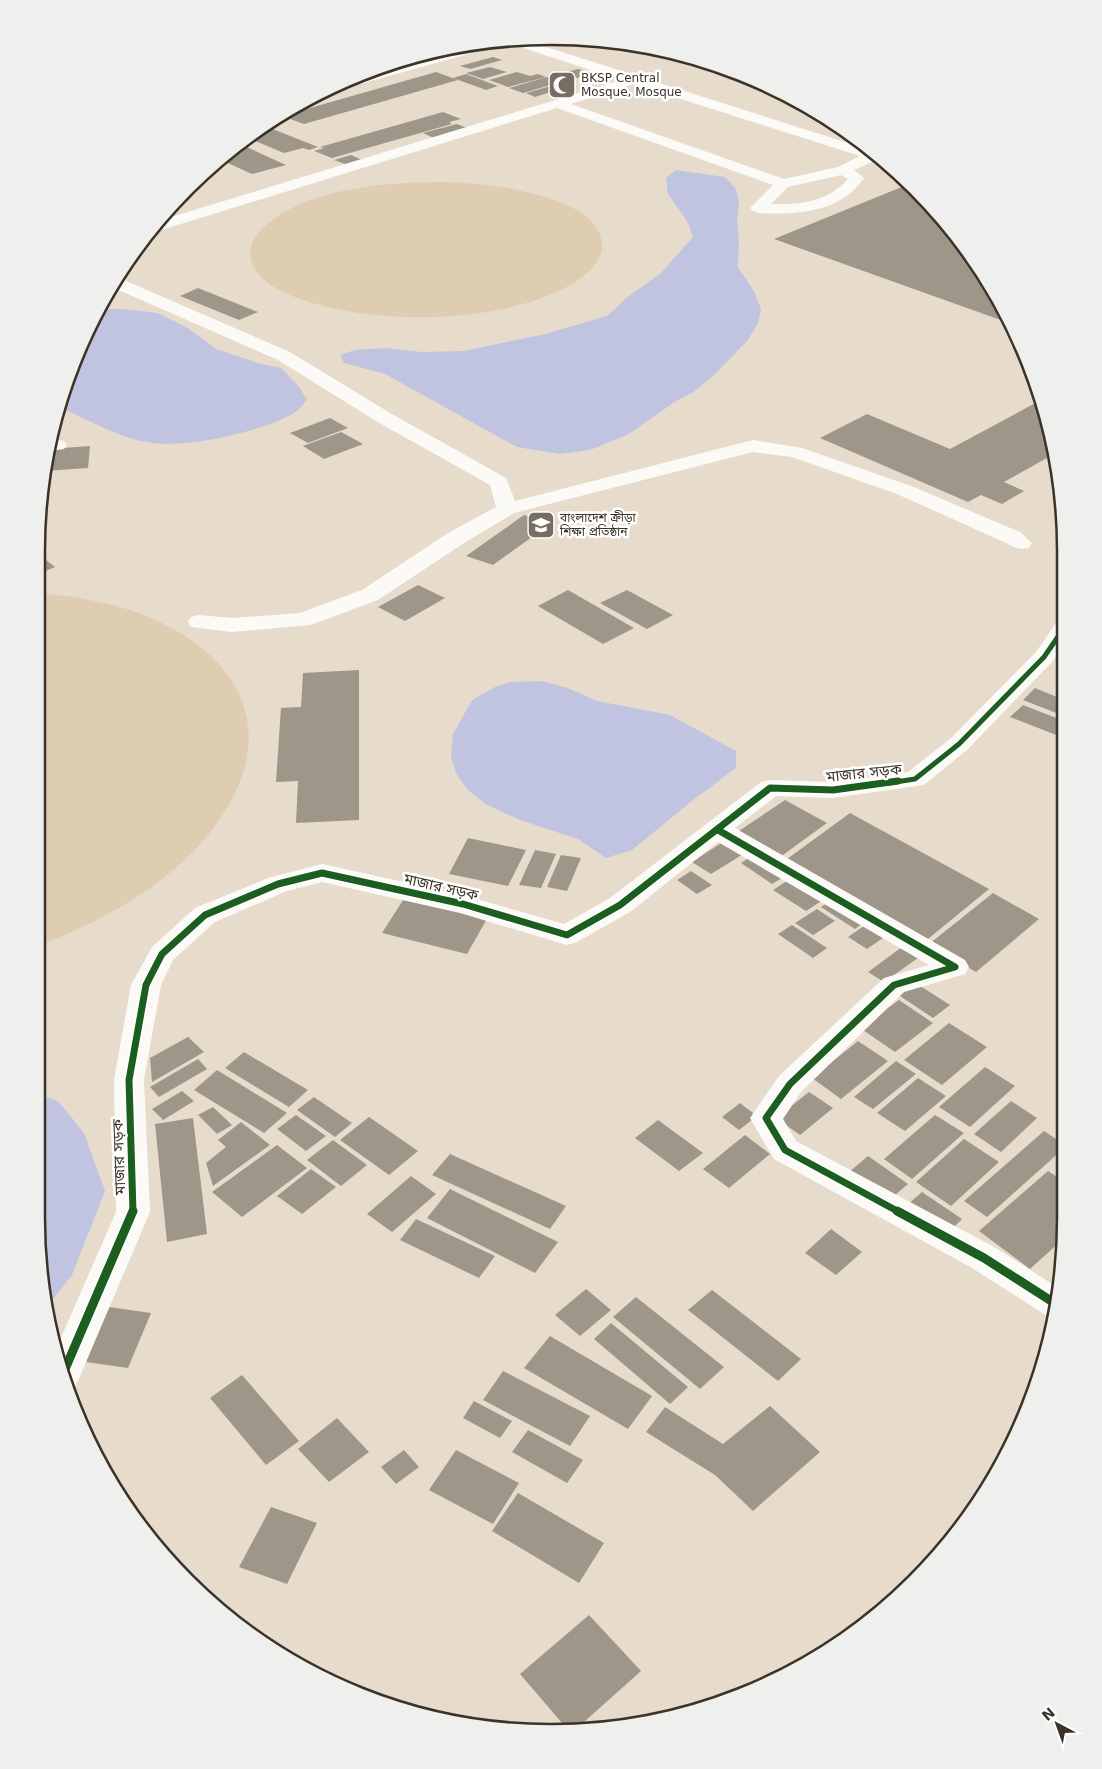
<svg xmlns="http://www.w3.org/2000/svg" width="1102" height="1769" viewBox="0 0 1102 1769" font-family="'DejaVu Sans','Noto Sans Bengali',sans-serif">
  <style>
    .green { fill: #dfcdb2 }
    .water { fill: #c0c4e0 }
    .building { fill: #9e9689 }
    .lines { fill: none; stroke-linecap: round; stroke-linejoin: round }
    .minor { fill: #fbfaf7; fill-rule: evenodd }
    .cycleway-far2-casing { stroke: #fff; stroke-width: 8 }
    .cycleway-far1-casing { stroke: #fff; stroke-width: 10 }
    .cycleway-casing { stroke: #fff; stroke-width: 12 }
    .cycleway-far2 { stroke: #1b5e20; stroke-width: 5 }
    .cycleway-far1 { stroke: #1b5e20; stroke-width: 7 }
    .cycleway { stroke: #1b5e20; stroke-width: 9 }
    .labels { text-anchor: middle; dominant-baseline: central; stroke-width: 5; stroke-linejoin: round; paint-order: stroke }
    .far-poi-label { font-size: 12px; fill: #3b3327; stroke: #fff; text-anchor: start }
    .street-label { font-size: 15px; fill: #3b3327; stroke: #fff }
    .rim { fill: none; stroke: #3b3327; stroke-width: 2.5 }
  </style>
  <rect width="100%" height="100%" fill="#e7dccc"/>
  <g class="green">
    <path d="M 445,182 C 483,183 596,193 602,242 C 604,260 588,274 574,283 C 506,324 380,326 306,301 C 287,295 263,285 253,266 C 247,253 251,239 261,230 C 303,187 389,182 445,182 Z"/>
    <path d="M 41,593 C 78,597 117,603 151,618 C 250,661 280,741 212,830 C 170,884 103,921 41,945 Z"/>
  </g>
  <g class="water">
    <path d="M 676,170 L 725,177 L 736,189 L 739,203 L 737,222 L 739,241 L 738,267 L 754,291 L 761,309 L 758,324 L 747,341 L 714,375 L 695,391 L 676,401 L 629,434 L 590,450 L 559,454 L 517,447 L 385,374 L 344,363 L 340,355 L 355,350 L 386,348 L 422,352 L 464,351 L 545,334 L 607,316 L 626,298 L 660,274 L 693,237 L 687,221 L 668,194 L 666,178 Z"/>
    <path d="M 101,309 L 124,309 L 157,313 L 188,328 L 216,349 L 261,364 L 281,368 L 299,387 L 307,400 C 303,404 299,410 294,413 C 265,431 187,448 153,443 C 121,439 91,421 61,408 L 76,354 Z"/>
    <path d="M 542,681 L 568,688 L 597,701 L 670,715 L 736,751 L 736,768 L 692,801 L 632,850 L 606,858 L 578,839 L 520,820 L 485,804 L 466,788 L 456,773 L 451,757 L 453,734 L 472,700 L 497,686 L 511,682 Z"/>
    <path d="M 41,1095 L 58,1101 L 84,1133 L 105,1191 L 72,1275 L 46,1308 L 41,1285 Z"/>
  </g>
  <g class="building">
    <path d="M 493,57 L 502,60 L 470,69 L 460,66 Z"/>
    <path d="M 490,67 L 507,72 L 483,79 L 466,73 Z"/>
    <path d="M 578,69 L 592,73 L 577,78 L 562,73 Z"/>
    <path d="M 436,72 L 458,80 L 304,124 L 282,116 Z"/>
    <path d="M 517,72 L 530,76 L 538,74 L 546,77 L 508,87 L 489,80 Z"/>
    <path d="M 466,74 L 498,86 L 486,90 L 453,78 Z"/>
    <path d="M 547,77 L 561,82 L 523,93 L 509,88 Z"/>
    <path d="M 561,83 L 570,86 L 535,97 L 526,93 Z"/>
    <path d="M 443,112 L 461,119 L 449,122 L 452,124 L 332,158 L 314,151 L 324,148 L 320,147 Z"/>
    <path d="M 457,124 L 467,128 L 434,138 L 423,133 Z"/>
    <path d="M 265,126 L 318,147 L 309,150 L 303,148 L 284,153 L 248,138 Z"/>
    <path d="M 240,144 L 286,165 L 252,174 L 219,159 Z"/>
    <path d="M 351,155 L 364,161 L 348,165 L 334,160 Z"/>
    <path d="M 909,184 L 938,212 L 997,294 L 1009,323 L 774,239 Z"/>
    <path d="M 198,288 L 258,312 L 239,320 L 180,296 Z"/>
    <path d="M 1041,400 L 1048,417 L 1054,454 L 1004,482 L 1024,491 L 1002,504 L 981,495 L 968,502 L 820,438 L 867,414 L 950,449 Z"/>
    <path d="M 330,418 L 348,428 L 308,443 L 290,433 Z"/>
    <path d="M 341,432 L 363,444 L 324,459 L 303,446 Z"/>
    <path d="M 90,446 L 88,468 L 44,471 L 50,449 Z"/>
    <path d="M 524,515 L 550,524 L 493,565 L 466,556 Z"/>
    <path d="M 41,556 L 55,567 L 41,573 Z"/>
    <path d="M 418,585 L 445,598 L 405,621 L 378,607 Z"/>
    <path d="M 568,590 L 634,628 L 603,644 L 538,606 Z"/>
    <path d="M 627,590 L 673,615 L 647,629 L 600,603 Z"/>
    <path d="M 359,670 L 359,820 L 296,823 L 298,781 L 276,782 L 281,708 L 301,707 L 303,673 Z"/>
    <path d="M 1035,688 L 1064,700 L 1064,716 L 1023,700 Z"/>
    <path d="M 1023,705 L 1064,721 L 1064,738 L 1010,717 Z"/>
    <path d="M 785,800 L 827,823 L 776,860 L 733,835 Z"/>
    <path d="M 850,813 L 989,889 L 923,943 L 783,862 Z"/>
    <path d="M 468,838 L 526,850 L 508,886 L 449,874 Z"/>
    <path d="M 726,840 L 745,853 L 711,874 L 692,862 Z"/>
    <path d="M 535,850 L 556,854 L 541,888 L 519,885 Z"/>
    <path d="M 755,854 L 787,875 L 772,884 L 741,863 Z"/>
    <path d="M 561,855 L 581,858 L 567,891 L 547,887 Z"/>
    <path d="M 691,871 L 712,885 L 697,894 L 677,880 Z"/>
    <path d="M 793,877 L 826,898 L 806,911 L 773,890 Z"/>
    <path d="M 993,893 L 1039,919 L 976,972 L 929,944 Z"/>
    <path d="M 405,897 L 488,917 L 467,954 L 382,933 Z"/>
    <path d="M 833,899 L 867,920 L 855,929 L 821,907 Z"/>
    <path d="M 817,909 L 835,921 L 813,935 L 795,923 Z"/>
    <path d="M 871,921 L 890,933 L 867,949 L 848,937 Z"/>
    <path d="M 792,925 L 827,948 L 813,958 L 778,934 Z"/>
    <path d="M 902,947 L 918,958 L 884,982 L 868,972 Z"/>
    <path d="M 914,982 L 950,1005 L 933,1018 L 897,994 Z"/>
    <path d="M 899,1000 L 933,1023 L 895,1052 L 860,1028 Z"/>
    <path d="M 949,1023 L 987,1047 L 942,1085 L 904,1060 Z"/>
    <path d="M 188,1037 L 204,1052 L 152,1082 L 150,1058 Z"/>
    <path d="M 858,1041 L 888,1061 L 841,1099 L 812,1078 Z"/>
    <path d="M 244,1052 L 308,1090 L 289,1107 L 225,1068 Z"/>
    <path d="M 198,1059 L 207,1069 L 159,1097 L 150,1087 Z"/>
    <path d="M 896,1061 L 916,1074 L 873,1109 L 854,1097 Z"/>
    <path d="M 985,1067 L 1015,1086 L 970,1127 L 939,1107 Z"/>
    <path d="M 217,1070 L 287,1113 L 264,1133 L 194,1090 Z"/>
    <path d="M 918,1078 L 946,1096 L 905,1131 L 877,1113 Z"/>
    <path d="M 182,1091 L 194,1101 L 163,1120 L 152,1109 Z"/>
    <path d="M 809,1092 L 833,1108 L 800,1135 L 776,1118 Z"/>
    <path d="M 314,1097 L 352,1123 L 335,1137 L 297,1110 Z"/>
    <path d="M 1011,1101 L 1037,1118 L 1001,1152 L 974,1134 Z"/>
    <path d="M 740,1103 L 757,1116 L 739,1130 L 722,1117 Z"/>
    <path d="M 213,1107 L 232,1125 L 217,1134 L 198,1115 Z"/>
    <path d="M 296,1115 L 326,1136 L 306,1151 L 277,1129 Z"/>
    <path d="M 935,1115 L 964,1133 L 912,1179 L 884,1159 Z"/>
    <path d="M 369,1117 L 418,1151 L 389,1175 L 340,1140 Z"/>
    <path d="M 193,1118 L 207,1234 L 167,1242 L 155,1124 Z"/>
    <path d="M 658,1120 L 703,1153 L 679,1171 L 635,1138 Z"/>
    <path d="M 241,1122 L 270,1145 L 213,1186 L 206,1163 L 226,1147 L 218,1140 Z"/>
    <path d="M 1044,1131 L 1062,1143 L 1062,1150 L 987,1217 L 964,1201 Z"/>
    <path d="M 745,1135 L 770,1154 L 729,1188 L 703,1169 Z"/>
    <path d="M 964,1139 L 999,1162 L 951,1206 L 916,1182 Z"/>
    <path d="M 333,1140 L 367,1165 L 341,1186 L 307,1160 Z"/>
    <path d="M 277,1145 L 307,1168 L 242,1217 L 212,1192 Z"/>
    <path d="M 450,1154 L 566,1206 L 550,1229 L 432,1175 Z"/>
    <path d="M 868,1156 L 908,1184 L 888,1201 L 848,1173 Z"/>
    <path d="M 311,1169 L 336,1187 L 302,1214 L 277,1196 Z"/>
    <path d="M 1048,1171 L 1062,1180 L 1062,1240 L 1030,1269 L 979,1231 Z"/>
    <path d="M 411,1176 L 436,1194 L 392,1232 L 367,1214 Z"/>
    <path d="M 450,1189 L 558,1242 L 535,1273 L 427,1218 Z"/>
    <path d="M 922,1192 L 962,1219 L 948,1233 L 907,1205 Z"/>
    <path d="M 416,1219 L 495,1256 L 479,1278 L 400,1240 Z"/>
    <path d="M 831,1229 L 862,1252 L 836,1275 L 805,1253 Z"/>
    <path d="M 586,1289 L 611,1310 L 580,1336 L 555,1315 Z"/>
    <path d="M 712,1290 L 801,1359 L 778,1381 L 688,1310 Z"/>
    <path d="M 636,1297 L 724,1367 L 700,1389 L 613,1317 Z"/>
    <path d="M 109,1307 L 151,1313 L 128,1368 L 86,1362 Z"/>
    <path d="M 611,1323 L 688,1387 L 670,1404 L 594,1339 Z"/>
    <path d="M 550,1336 L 652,1396 L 628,1429 L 524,1368 Z"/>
    <path d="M 503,1371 L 590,1416 L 570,1446 L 483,1400 Z"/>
    <path d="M 242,1375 L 299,1441 L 266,1465 L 210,1398 Z"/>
    <path d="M 474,1401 L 512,1421 L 500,1438 L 463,1418 Z"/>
    <path d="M 770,1406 L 820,1452 L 753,1511 L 715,1475 L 646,1432 L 665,1407 L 723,1444 Z"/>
    <path d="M 337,1418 L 369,1452 L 329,1482 L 298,1449 Z"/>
    <path d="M 528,1430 L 583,1460 L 567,1483 L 512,1452 Z"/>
    <path d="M 404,1450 L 419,1467 L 396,1484 L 381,1467 Z"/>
    <path d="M 456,1450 L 519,1483 L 493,1524 L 429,1490 Z"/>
    <path d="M 518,1493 L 604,1543 L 579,1583 L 492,1531 Z"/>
    <path d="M 271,1507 L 317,1523 L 287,1584 L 239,1567 Z"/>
    <path d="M 589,1615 L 641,1671 L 575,1730 L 568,1730 L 520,1674 Z"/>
  </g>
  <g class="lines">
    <g class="minor">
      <path d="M 521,39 L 873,151 L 884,161 L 874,161 L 854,170 L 864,178 C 840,213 797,215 758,213 L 753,211 L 750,208 L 773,185 L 557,108 L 158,231 L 148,232 L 158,221 L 621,80 L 508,43 L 342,89 L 337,90 L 332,88 L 357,77 L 491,40 ZM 634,84 L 860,156 L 838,167 L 784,179 L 571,104 ZM 841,175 L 848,179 C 828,202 800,205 771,204 L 788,187 Z"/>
      <path d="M 119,278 L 290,352 L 390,413 L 506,478 L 515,501 L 753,440 L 802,448 L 911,486 L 1020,532 L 1032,543 L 1029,548 C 1018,550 1013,547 1004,542 L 897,494 L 792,457 L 753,452 L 514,513 L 464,543 L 378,600 L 311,625 L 232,632 L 191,627 L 188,622 L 191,617 L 199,615 L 232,618 L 300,613 L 362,590 L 448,533 L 496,507 L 490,485 L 376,421 L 278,360 L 114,288 Z"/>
      <path d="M 53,439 L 64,441 L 67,445 L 64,449 L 50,451 Z"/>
      <path d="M 1064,621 L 1064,645 L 1052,662 L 968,749 L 924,785 L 833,798 L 776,796 L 735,828 L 965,960 L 969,967 L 965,974 L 904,992 L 801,1092 L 783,1119 L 796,1141 L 996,1248 L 1060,1289 L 1053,1317 L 1044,1314 L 972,1268 L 774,1159 L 750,1118 L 779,1076 L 884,978 L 929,965 L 718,842 L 630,912 L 577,942 L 567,945 L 460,913 L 322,882 L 287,891 L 215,922 L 173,960 L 161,985 L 144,1080 L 150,1212 L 80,1376 L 75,1387 L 67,1390 L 56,1349 L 116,1212 L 114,1080 L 131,985 L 152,947 L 195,908 L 268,878 L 322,864 L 463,895 L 564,924 L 610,898 L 761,782 L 770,780 L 833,782 L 908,772 L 950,739 L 1036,652 L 1056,623 Z"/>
    </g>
    <g class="cycleway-far2-casing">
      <path id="cycleway-far2" d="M 889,783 L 915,779 L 959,744 L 1044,657 L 1064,628"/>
    </g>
    <g class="cycleway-far1-casing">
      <g id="cycleway-far1">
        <path d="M 718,830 L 955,967 L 894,985 L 790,1084 L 766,1118 L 785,1150 L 899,1212"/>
        <path d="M 133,1212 L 129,1080 L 146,985 L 162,954 L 205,915 L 278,884 L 322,873 L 463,904 L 567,935 L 620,905 L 770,788 L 833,790 L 898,781"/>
      </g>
    </g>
    <g class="cycleway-casing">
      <g id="cycleway">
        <path d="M 897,1211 L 984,1258 L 1056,1304"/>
        <path d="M 62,1376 L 133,1211"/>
      </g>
    </g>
    <use href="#cycleway-far2" class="cycleway-far2"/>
    <use href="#cycleway-far1" class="cycleway-far1"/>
    <use href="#cycleway" class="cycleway"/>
  </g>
  <defs>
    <g id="mosque-square" transform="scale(1.4375)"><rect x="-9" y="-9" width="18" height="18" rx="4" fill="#776e61" stroke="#fff"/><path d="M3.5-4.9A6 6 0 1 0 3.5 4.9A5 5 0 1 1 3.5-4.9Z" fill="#fff"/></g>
    <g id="university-square" transform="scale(1.4375)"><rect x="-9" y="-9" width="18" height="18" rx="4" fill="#776e61" stroke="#fff"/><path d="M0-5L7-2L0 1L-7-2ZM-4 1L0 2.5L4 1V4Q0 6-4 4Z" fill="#fff"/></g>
  </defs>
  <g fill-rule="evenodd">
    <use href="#mosque-square" x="562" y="85"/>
    <use href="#university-square" x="541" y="525"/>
  </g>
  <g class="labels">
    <g class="far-poi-label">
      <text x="581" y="78">BKSP Central<tspan x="581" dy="14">Mosque, Mosque</tspan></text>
      <text x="560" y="518">বাংলাদেশ ক্রীড়া<tspan x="560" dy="14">শিক্ষা প্রতিষ্ঠান</tspan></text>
    </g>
    <g class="street-label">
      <text transform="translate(864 773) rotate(-6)">মাজার সড়ক</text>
      <text transform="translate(441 887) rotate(13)">মাজার সড়ক</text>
      <text transform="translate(119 1157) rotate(-92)">মাজার সড়ক</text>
    </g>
  </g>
  <path d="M0 0H1102V1769H0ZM551 45H551A506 506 0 0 1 1057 551V1218A506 506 0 0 1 551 1724H551A506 506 0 0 1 45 1218V551A506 506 0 0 1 551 45Z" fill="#efefee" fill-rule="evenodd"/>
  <path class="rim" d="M551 45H551A506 506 0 0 1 1057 551V1218A506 506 0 0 1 551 1724H551A506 506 0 0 1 45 1218V551A506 506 0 0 1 551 45Z"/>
  <g transform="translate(1057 1724) rotate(319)" stroke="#ffffff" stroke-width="4" paint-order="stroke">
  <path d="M0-4L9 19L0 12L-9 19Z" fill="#3b3327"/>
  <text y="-8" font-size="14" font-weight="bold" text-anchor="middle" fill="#3b3327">N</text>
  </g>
</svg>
